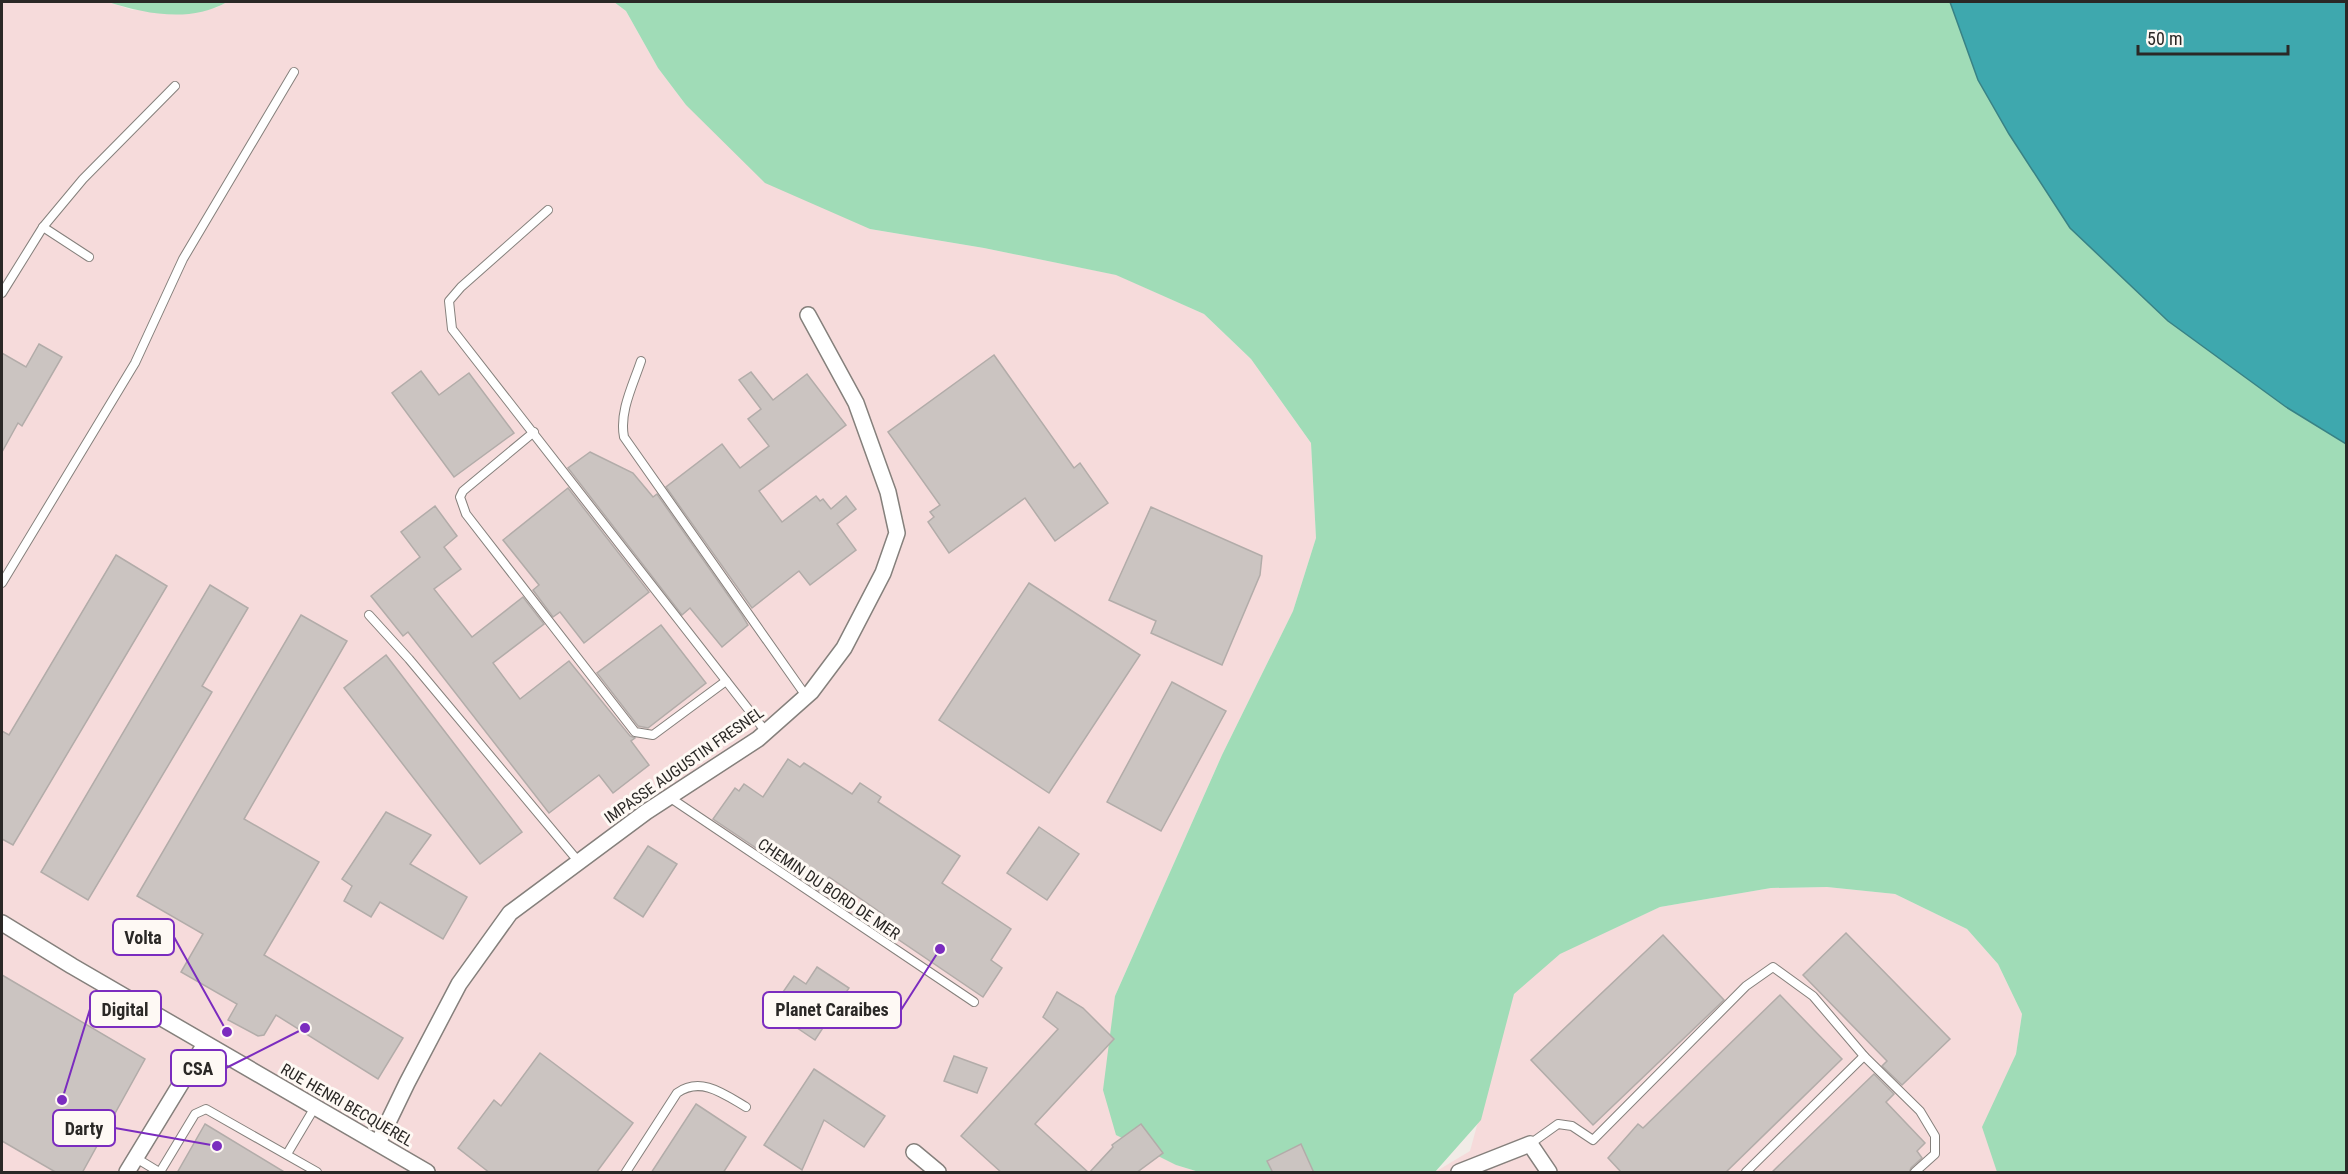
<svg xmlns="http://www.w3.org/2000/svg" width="2348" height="1174" viewBox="0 0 2348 1174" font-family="'Roboto Condensed',sans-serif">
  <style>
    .industrial { fill: #f6dbdb }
    .green { fill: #a0dcb7 }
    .water { fill: #3ea8ae; stroke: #388285; stroke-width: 1.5 }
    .building { fill: #cbc4c1; stroke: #b2aca9; stroke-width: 1.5 }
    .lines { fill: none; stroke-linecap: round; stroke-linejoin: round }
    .lane-casing { stroke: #85807c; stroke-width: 10 }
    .street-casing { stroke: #85807c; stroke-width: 18 }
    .lane { stroke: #fff; stroke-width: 8 }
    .street { stroke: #fff; stroke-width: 15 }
    .labels { text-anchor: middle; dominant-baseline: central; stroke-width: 6; stroke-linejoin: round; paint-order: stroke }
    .street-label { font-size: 16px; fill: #2a2826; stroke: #fef9f4 }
    .leader { fill: none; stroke: #7b2cbf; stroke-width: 2 }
    .callout-dot { fill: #7b2cbf; stroke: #fef9f4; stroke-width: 2 }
    .callout { fill: #fef9f4; stroke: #7b2cbf; stroke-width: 2 }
    .callout-label { font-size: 18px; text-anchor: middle; font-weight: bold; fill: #2a2826 }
  </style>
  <rect width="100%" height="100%" fill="#f1ece7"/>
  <g class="industrial">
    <path d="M 2,2 L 108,2 L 132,10 L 216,8 L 227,2 L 614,2 L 626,11 L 658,68 L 686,105 L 870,229 L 984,248 L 1117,275 L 1204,314 L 1251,359 L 1311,443 L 1316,538 L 1293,611 L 1222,755 L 1115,996 L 1176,1165 L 1199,1172 L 2,1172 Z"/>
    <path d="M 1827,887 L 1895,894 L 1967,929 L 1998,964 L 2022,1014 L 2016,1054 L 2001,1088 L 1993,1157 L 1997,1172 L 1435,1172 L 1470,1151 L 1513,994 L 1560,953 L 1660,907 L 1771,888 Z"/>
  </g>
  <g class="green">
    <path d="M 108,2 L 227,2 C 190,23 146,14 108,2 Z"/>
    <path d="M 614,2 L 1950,2 L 1978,80 L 2009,134 L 2070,228 L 2168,321 L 2286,407 L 2346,444 L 2346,1172 L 1997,1172 L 1982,1127 L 2016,1054 L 2022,1014 L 1998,964 L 1967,929 L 1895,894 L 1827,887 L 1771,888 L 1660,907 L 1560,954 L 1514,994 L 1481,1120 L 1435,1172 L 1199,1172 L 1176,1165 L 1116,1135 L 1103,1090 L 1115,996 L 1222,755 L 1293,611 L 1316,538 L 1311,443 L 1251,359 L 1204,314 L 1116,275 L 984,248 L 870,229 L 765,183 L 686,105 L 658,68 L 626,11 Z"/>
  </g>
  <path class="water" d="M 1950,2 L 2346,2 L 2346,444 L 2286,407 L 2168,321 L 2070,228 L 2009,134 L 1978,80 Z"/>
  <g class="building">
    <path d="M 39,344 L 62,357 L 22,426 L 18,423 L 2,452 L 2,353 L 26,367 Z"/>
    <path d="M 994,355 L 1074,468 L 1080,463 L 1108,503 L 1055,541 L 1025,498 L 949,553 L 928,522 L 934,517 L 930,512 L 940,505 L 888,432 Z"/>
    <path d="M 421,371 L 439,395 L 469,373 L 514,433 L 454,477 L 392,393 Z"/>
    <path d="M 751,372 L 773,400 L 807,374 L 846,425 L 759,491 L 782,522 L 816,496 L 820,501 L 823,499 L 831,509 L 846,496 L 856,509 L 837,524 L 856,550 L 810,585 L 799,571 L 752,608 L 666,487 L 722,444 L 740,468 L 769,446 L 748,419 L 761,409 L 739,380 Z"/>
    <path d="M 590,452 L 633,473 L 653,497 L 657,494 L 742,615 L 748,625 L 722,647 L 690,608 L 682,615 L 568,468 Z"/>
    <path d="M 568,488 L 649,592 L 584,643 L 560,612 L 553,617 L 533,590 L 539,585 L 503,540 Z"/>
    <path d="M 435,506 L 457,536 L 444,547 L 461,569 L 434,589 L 472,637 L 523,597 L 544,624 L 493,663 L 520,699 L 569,661 L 630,736 L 635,738 L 631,741 L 649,765 L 613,793 L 599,775 L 549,813 L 408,632 L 403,636 L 371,596 L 420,557 L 401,532 Z"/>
    <path d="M 1151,507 L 1262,556 L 1260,575 L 1222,665 L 1151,633 L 1156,621 L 1109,600 Z"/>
    <path d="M 116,555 L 167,586 L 13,845 L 2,839 L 2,731 L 9,735 Z"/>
    <path d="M 1029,583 L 1140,655 L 1049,793 L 939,720 Z"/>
    <path d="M 210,585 L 248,608 L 202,686 L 212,692 L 88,900 L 41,872 Z"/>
    <path d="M 301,615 L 347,641 L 244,819 L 319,862 L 264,955 L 403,1038 L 378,1079 L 276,1015 L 264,1035 L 258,1036 L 228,1020 L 237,1004 L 181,972 L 203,934 L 137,896 Z"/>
    <path d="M 661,625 L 706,683 L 648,728 L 638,726 L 597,673 Z"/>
    <path d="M 386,655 L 522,832 L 480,864 L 344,688 Z"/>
    <path d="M 1172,682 L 1226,711 L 1161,831 L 1107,802 Z"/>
    <path d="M 788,759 L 800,767 L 804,763 L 852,794 L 860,783 L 881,797 L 878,802 L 960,856 L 942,883 L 1011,929 L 991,960 L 1002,968 L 983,997 L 877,925 L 884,915 L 829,877 L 820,891 L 713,819 L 735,788 L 739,791 L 744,784 L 763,797 Z"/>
    <path d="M 386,812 L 431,835 L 410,864 L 467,897 L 443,939 L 380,902 L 371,917 L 344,901 L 352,886 L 342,879 Z"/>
    <path d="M 1039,827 L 1079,854 L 1047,900 L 1007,873 Z"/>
    <path d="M 648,846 L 677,864 L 643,917 L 614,898 Z"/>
    <path d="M 1846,933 L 1950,1039 L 1902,1085 L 1882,1066 L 1887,1061 L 1803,975 Z"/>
    <path d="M 1663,935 L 1724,1000 L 1593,1125 L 1531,1060 Z"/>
    <path d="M 817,967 L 849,988 L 815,1040 L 784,1019 L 793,1003 L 781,995 L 794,976 L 806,984 Z"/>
    <path d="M 2,975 L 145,1059 L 82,1173 L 57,1173 L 2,1141 Z"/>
    <path d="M 1057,992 L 1083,1008 L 1114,1039 L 1035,1124 L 1089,1173 L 1002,1173 L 961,1136 L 1058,1029 L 1043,1017 Z"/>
    <path d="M 1780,995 L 1842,1059 L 1725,1173 L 1622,1173 L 1608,1158 L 1638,1124 L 1643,1128 Z"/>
    <path d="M 540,1053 L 633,1123 L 596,1173 L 490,1173 L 458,1148 L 494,1100 L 501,1106 Z"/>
    <path d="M 954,1056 L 987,1068 L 977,1093 L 944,1081 Z"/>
    <path d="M 814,1069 L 885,1116 L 864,1147 L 824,1120 L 802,1170 L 764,1145 Z"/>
    <path d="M 1874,1074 L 1894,1094 L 1886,1102 L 1925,1143 L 1917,1151 L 1922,1158 L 1911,1168 L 1909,1173 L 1771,1173 Z"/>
    <path d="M 696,1104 L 746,1137 L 723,1173 L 651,1173 Z"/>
    <path d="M 205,1124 L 286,1173 L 177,1173 Z"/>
    <path d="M 1141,1124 L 1163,1153 L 1136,1173 L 1089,1173 L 1113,1147 L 1112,1145 Z"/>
    <path d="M 1301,1144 L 1314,1173 L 1273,1173 L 1267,1161 Z"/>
  </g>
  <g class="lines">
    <g class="lane-casing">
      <g id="lane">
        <path d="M 548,210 L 461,287 L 449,301 L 452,329 L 766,732"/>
        <path d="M 43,227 L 89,257"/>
        <path d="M 2,293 L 43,227 L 83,179 L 175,86"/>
        <path d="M 641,361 C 633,385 619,412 624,437 L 806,696"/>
        <path d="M 534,432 L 463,491 L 460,497 L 466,514 L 635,732 L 653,735 L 726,681"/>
        <path d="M 2,583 L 135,363 L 183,259 L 294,72"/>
        <path d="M 369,615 L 409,659 L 578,861"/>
        <path d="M 669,797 L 974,1002"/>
        <path d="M 1530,1144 L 1558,1124 L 1572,1126 L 1593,1140 L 1746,986 L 1773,967 L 1813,996 L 1864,1056 L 1920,1111 L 1935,1136 L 1935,1154 L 1915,1172"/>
        <path d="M 287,1154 L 315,1107"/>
        <path d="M 136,1158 L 159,1172"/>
        <path d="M 160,1172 L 195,1114 L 206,1109 L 317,1172"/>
        <path d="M 626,1172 L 677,1093 C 701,1076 724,1094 746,1107"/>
        <path d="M 1746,1172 L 1864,1056"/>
      </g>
    </g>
    <g class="street-casing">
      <g id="street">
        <path d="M 2,923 L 72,966 L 427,1172"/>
        <path d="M 378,1143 L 407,1083 L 459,984 L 510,913 L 646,812 L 758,739 L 811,692 L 844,648 L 883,573 L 897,533 L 888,492 L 856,403 L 808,315"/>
        <path d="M 914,1152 L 938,1172"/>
        <path d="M 127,1172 L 205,1044"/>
        <path d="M 1459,1172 L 1530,1144 L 1549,1172"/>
      </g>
    </g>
    <use href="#lane" class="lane"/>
    <use href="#street" class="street"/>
  </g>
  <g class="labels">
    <g class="street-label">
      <text transform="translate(684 765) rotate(-35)">IMPASSE AUGUSTIN FRESNEL</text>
      <text transform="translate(829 889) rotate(34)">CHEMIN DU BORD DE MER</text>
      <text transform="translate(347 1105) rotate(30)">RUE HENRI BECQUEREL</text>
    </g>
  </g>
  <path class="leader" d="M227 1032L174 937M62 1100L90 1009M940 949L901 1010M305 1028L226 1068M217 1146L115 1128"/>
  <g class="callout-dot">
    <circle cx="227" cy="1032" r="6"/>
    <circle cx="62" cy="1100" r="6"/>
    <circle cx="940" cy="949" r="6"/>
    <circle cx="305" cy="1028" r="6"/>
    <circle cx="217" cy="1146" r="6"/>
  </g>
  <g class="callout">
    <rect x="113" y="919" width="61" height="36" rx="6"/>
    <rect x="90" y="991" width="71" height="36" rx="6"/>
    <rect x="763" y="992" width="138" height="36" rx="6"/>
    <rect x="171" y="1050" width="55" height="36" rx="6"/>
    <rect x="53" y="1110" width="62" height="36" rx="6"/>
  </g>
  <g class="callout-label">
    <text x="143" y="944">Volta</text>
    <text x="125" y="1016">Digital</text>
    <text x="832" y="1016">Planet Caraibes</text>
    <text x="198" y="1075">CSA</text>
    <text x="84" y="1135">Darty</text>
  </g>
  <rect width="2348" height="1174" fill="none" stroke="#2a2826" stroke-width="6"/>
  <path d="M2138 45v9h150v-9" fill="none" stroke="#2a2826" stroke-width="3"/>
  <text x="2147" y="45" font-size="18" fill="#2a2826" stroke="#fef9f4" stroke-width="4.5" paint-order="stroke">50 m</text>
</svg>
